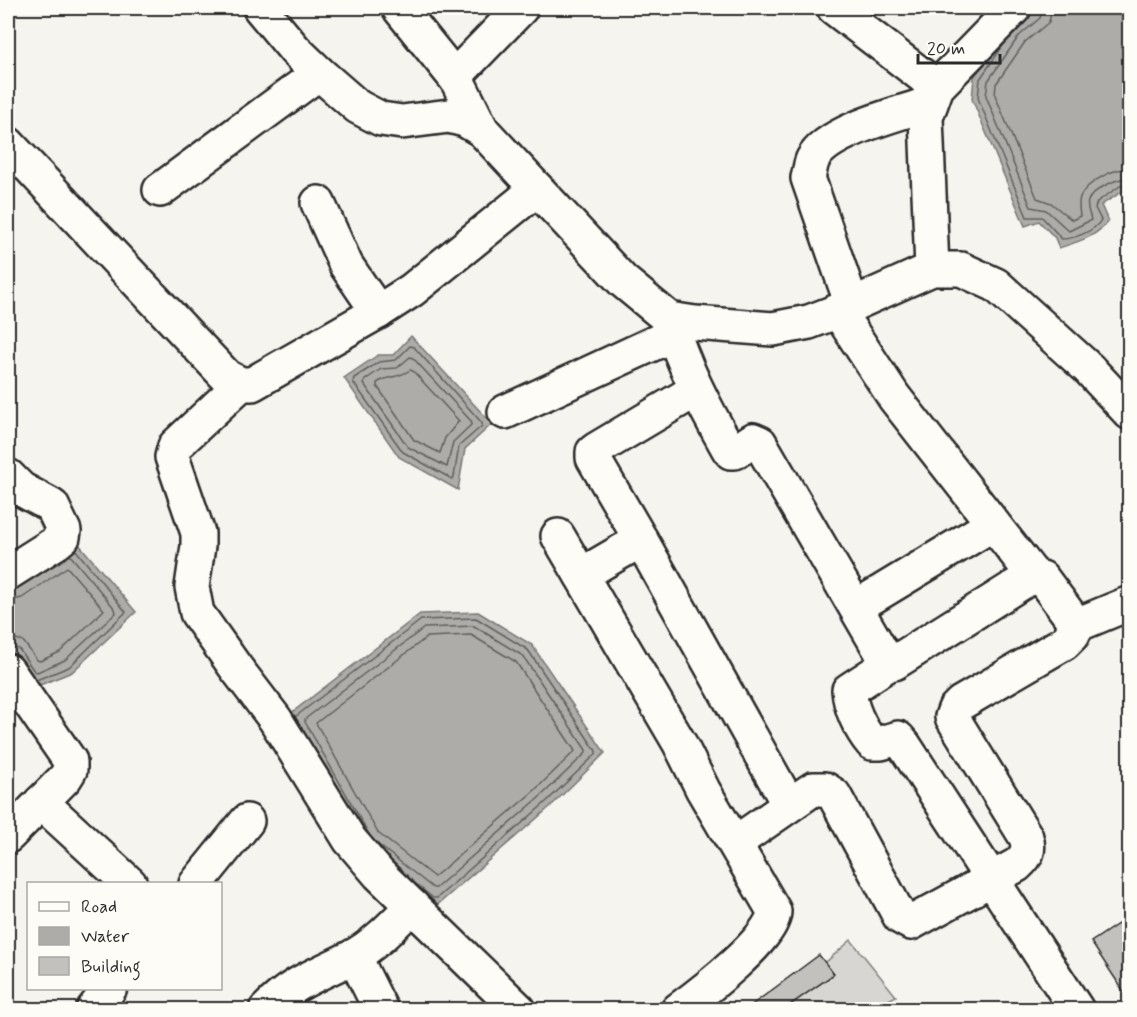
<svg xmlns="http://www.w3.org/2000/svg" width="1137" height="1017" viewBox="0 0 1137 1017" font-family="Mynerve,sans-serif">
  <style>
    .green { fill: #d7d6d2; stroke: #81807e; stroke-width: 1.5 }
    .water { fill: #adaca9; stroke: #797877; stroke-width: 1.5 }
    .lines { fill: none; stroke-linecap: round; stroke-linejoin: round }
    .shore { stroke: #5f5f5d; stroke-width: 1.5 }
    .building { fill: #c2c1be; stroke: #2b2b2b; stroke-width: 1.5 }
    .minor-casing { stroke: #2b2b2b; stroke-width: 38 }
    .minor { stroke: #fdfcf7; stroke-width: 33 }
  </style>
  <rect width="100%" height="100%" fill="#f5f4ef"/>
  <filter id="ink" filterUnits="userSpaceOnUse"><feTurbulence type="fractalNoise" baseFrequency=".0167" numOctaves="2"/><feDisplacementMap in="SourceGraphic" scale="12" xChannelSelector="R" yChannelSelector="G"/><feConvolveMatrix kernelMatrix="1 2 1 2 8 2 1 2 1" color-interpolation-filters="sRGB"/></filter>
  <g filter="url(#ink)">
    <path class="green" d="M 851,940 L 896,996 L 881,1004 L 884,1009 L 793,1009 L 790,1005 L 833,975 L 825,963 Z"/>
    <g class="water">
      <path d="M 1033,8 L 1129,8 L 1129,192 L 1123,191 L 1101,205 L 1108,221 C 1097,237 1077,242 1059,248 L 1055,238 L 1039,221 L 1025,226 L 972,99 L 974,77 L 1009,27 Z"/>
      <path d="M 411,336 L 492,424 L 465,449 L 458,490 L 399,457 L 344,378 L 378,355 L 393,355 Z"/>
      <path d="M 72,536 L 136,612 L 72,672 L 30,689 L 8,656 L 8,580 Z"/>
      <path d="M 478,612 L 532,645 L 605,753 L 551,806 L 435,907 L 361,848 L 286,717 L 420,614 Z"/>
    </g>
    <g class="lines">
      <g class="shore">
        <path d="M 1043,8 L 1040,18 L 1019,36 L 988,81 L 986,96 L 1031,207 L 1046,210 L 1069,231 L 1091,220 C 1090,214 1086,208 1088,201 C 1092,190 1118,177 1130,178"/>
        <path d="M 1052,8 L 1049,22 L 1025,42 L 996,84 L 995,95 L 1037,198 L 1051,203 L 1072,220 L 1080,216 C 1079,209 1078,203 1080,197 C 1087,182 1115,167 1130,169"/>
        <path d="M 1004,44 L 980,79 L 978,98 L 1027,217 L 1042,217 L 1062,239 C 1074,239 1095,231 1101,220 L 1095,208 L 1097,202 L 1120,186 L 1130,186"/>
        <path d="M 410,346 L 414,347 L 482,423 L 482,426 L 459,446 L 454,477 L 452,479 L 403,452 L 353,382 L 354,378 L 379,362 L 396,360 Z"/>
        <path d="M 410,357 L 413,358 L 472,422 L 471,425 L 453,442 L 447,467 L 408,447 L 364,384 L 365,380 L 381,369 L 397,368 Z"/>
        <path d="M 410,370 L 413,371 L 459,421 L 445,438 L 440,453 L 414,440 L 377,386 L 377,383 C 388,376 399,378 410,370 Z"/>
        <path d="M 8,601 L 22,598 L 67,567 L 104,610 L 60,652 L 40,661 L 37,660 L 23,641 L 8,637"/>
        <path d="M 471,635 L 516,662 L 575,751 L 535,790 L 434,877 L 378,833 L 316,723 L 427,637 Z"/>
        <path d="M 8,646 L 19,649 L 34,671 L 37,672 L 65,660 L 116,613 L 115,609 L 70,555"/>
        <path d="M 36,680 L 69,667 L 126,612 L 75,549"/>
        <path d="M 295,717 L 421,620 L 476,618 L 528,650 L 596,751 L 596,754 L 546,802 L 437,898 L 433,898 L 411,880"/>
        <path d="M 369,834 L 305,722 L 305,719 L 424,628 L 474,626 L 523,656 L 586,750 L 586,753 L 541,796 L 436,888 L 433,888 L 375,842"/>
      </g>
    </g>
    <g class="building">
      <path d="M 1118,924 L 1130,940 L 1130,1001 L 1091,942 Z"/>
      <path d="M 819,955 L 834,974 L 790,1005 L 793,1010 L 745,1010 Z"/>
    </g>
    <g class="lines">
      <g class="minor-casing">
        <g id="minor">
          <path d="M 260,8 L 295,50 L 319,73 L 358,107 L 381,119 L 402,122 L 449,116 L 465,120 L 482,130 L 623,281 L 669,319 L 695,323 L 773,329 L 809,322 L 838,311 L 932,269 L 961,269 L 996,285 L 1088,368 L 1130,413"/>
          <path d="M 399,8 L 457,80"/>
          <path d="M 834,8 L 937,87"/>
          <path d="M 482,130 L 457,80 L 456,75 L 521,8"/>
          <path d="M 8,144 L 227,377 L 241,384 L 252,384 L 378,312 L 412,290 L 537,189"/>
          <path d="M 160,190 L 319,73"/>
          <path d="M 318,203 L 346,265 L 378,312"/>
          <path d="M 932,269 L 926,117 L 937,87 L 1014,8"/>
          <path d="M 852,305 L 808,178 C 810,172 810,165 813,159 C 827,131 901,113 931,103"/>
          <path d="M 838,311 L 894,397 L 1034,576"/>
          <path d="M 669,319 C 683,365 704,406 728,448 L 731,452 L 735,452 L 753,440 L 760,443 L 885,658 L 894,663 L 1029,578 L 1042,578 L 1073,620 L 1084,622 L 1130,603"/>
          <path d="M 241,384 L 175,446 L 172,457 L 198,533 L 198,546 L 192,587 L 197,613 L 236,668 L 275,719 L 350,840 L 379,874 L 519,1010"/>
          <path d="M 696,390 L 597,449 L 593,452 L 593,458 L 641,540 L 789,805"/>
          <path d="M 505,412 L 674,334"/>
          <path d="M 8,476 L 21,489 L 52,506 L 64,531 L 63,537 L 57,542 L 8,573"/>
          <path d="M 558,536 L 680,744 L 703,790 L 774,911 C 775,937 700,994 678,1010"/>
          <path d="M 581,575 L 641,540"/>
          <path d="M 856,607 L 993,524"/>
          <path d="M 890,663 L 849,690 C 850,707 860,729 872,743 L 881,743 L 898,738 L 904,745 L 1077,1010"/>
          <path d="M 8,671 L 70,761 L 70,770 L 65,778 L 8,836"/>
          <path d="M 41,802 L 130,884"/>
          <path d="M 735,843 L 813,789 L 825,789 L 834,795 L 900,917 L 911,923 L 1017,865 C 1027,856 1030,850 1026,837 L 952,717 L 955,709 L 961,703 L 1064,643 L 1073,634 L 1078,622"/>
          <path d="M 196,884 L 247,821"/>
          <path d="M 354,956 L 381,1010"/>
          <path d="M 93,1010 L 110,988"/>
          <path d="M 266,1010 C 292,982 320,974 352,957 C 375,945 394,924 412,906"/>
        </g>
      </g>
      <use href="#minor" class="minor"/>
    </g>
  </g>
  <rect width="1137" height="1017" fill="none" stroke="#fdfcf7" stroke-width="30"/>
  <rect x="15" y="15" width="1107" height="987" fill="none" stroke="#2b2b2b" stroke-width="2" filter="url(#ink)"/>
  <rect x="27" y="882" width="195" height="108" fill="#fdfcf7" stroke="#a9a8a5" stroke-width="1.5"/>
  <rect x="39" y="902" width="30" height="9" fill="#fdfcf7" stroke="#a9a8a5" stroke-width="1.5"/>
  <text x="81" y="912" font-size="18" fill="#2b2b2b">Road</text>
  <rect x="39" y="927" width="30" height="18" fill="#adaca9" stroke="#a9a8a5" stroke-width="1.5"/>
  <text x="81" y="942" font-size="18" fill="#2b2b2b">Water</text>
  <rect x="39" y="957" width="30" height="18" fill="#c2c1be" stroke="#a9a8a5" stroke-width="1.5"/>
  <text x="81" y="972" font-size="18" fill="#2b2b2b">Building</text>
  <path d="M918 54v9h82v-9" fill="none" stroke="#2b2b2b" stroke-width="3"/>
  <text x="927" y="54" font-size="18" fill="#2b2b2b" stroke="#fdfcf7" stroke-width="4.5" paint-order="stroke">20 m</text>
</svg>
